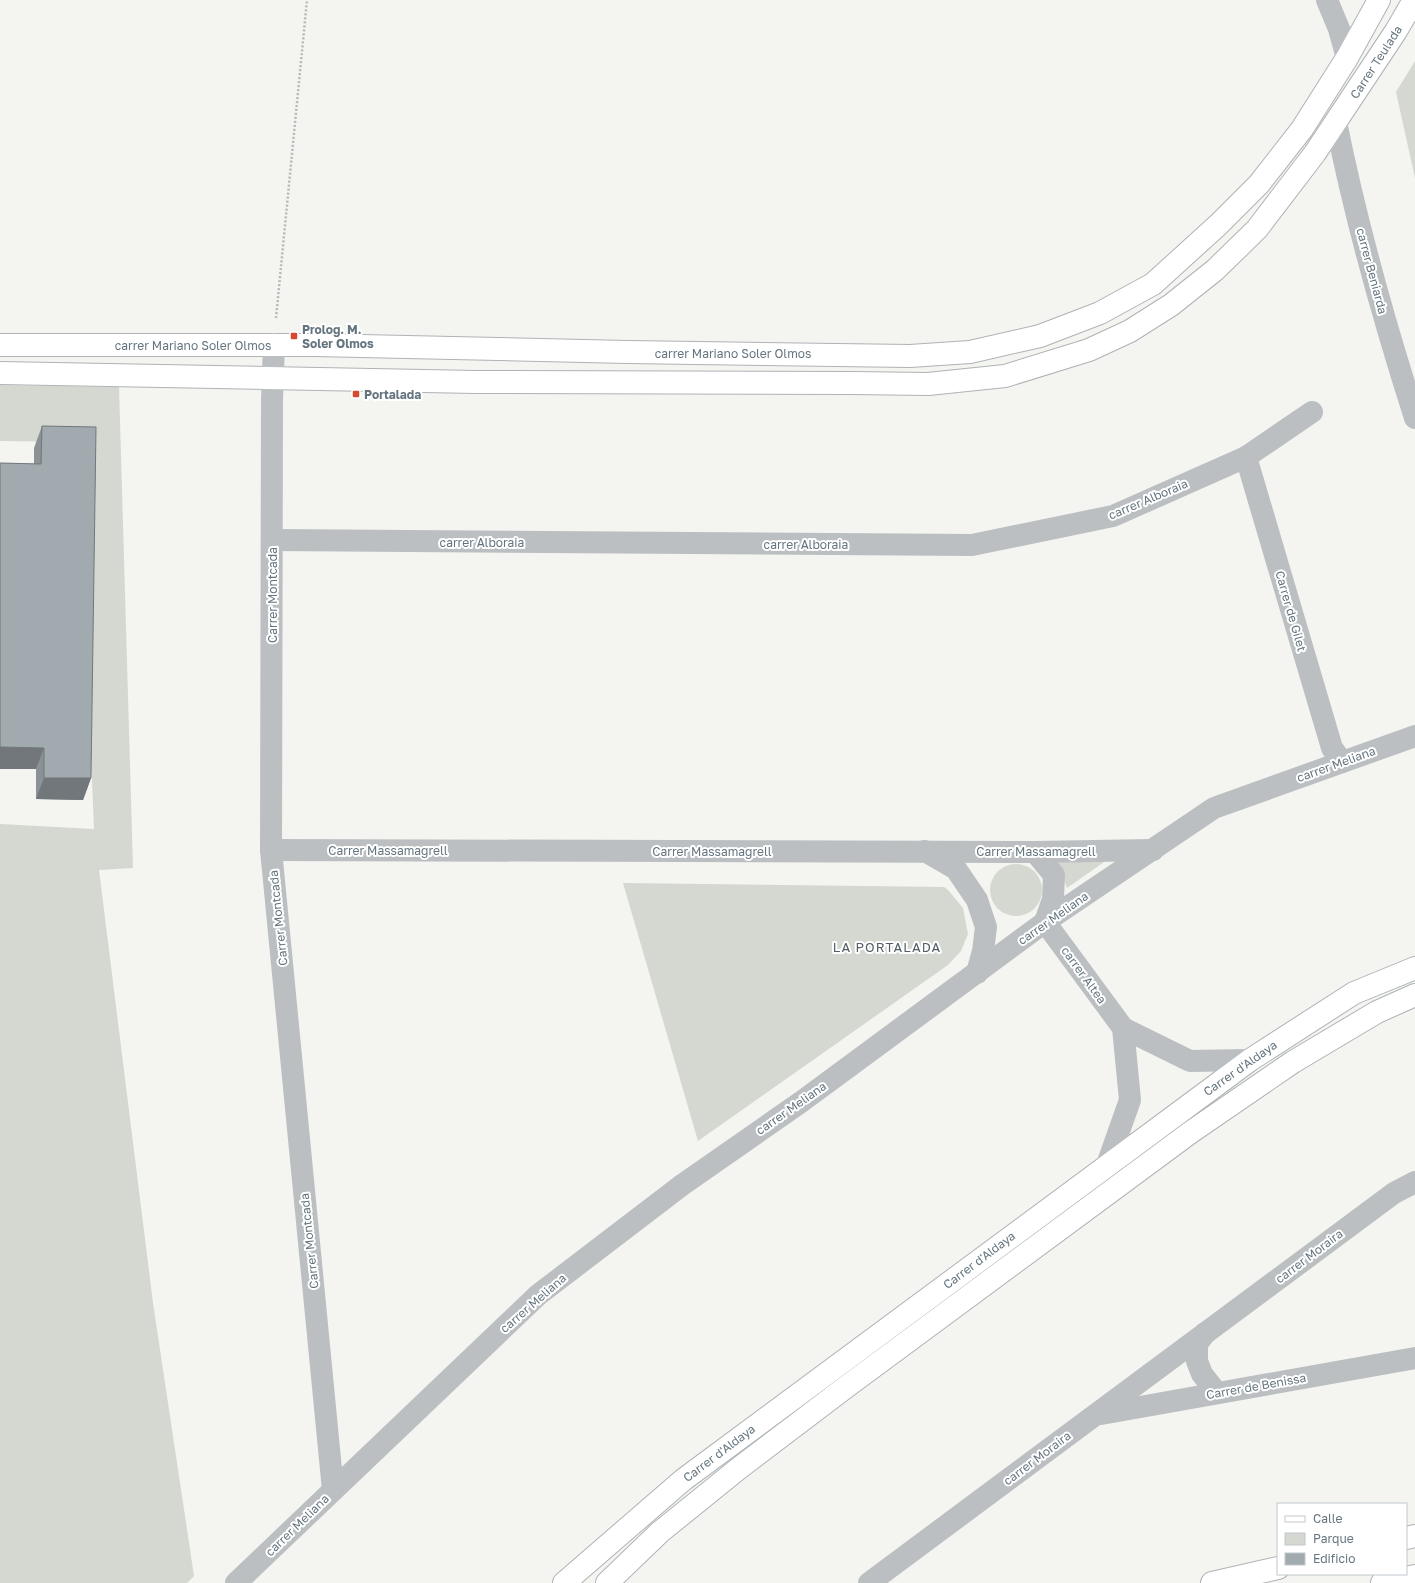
<svg xmlns="http://www.w3.org/2000/svg" width="1415" height="1583" viewBox="0 0 1415 1583" font-family="'Golos Text',sans-serif">
  <style>
    .green { fill: #d4d8d0 }
    .lines { fill: none; stroke-linecap: round; stroke-linejoin: round }
    .major-casing { stroke: #aeb3b6; stroke-width: 24 }
    .path { stroke: #b5b8ba; stroke-width: 2.5; stroke-dasharray: 2 2; stroke-linecap: butt }
    .minor { stroke: #bbbfc2; stroke-width: 22 }
    .major { stroke: #fff; stroke-width: 22 }
    .wall { fill: #8a9296 }
    .shaded-wall { fill: #71777a }
    .building { fill: #a1aaae; stroke: #71777a }
    .poi-dot { fill: #d44b30; stroke: #fff; stroke-width: 1.5 }
    .labels { text-anchor: middle; dominant-baseline: central; stroke-width: 4; stroke-linejoin: round; paint-order: stroke }
    .street-label { font-size: 12px; fill: #65757f; stroke: #fff }
    .poi-label { font-size: 12px; font-weight: bold; fill: #65757f; stroke: #fff; text-anchor: start }
    .neighbourhood-label { font-size: 13px; letter-spacing: 1px; fill: #535e65; stroke: #fff }
  </style>
  <rect width="100%" height="100%" fill="#f4f4f0"/>
  <g class="green">
    <path d="M 1415,61 L 1415,178 L 1396,92 Z"/>
    <path d="M 0,385 L 119,387 L 133,868 L 99,870 L 153,1303 L 194,1576 L 187,1583 L 0,1583 L 0,824 L 94,829 L 78,442 L 0,441 Z"/>
    <path d="M 1057,859 L 1107,860 L 1067,888 Z"/>
    <circle cx="1016" cy="890" r="26"/>
    <path d="M 623,883 L 944,887 L 948,890 L 963,908 L 968,934 L 961,951 L 948,965 L 698,1141 Z"/>
  </g>
  <g class="lines">
    <g class="major-casing">
      <g id="major">
        <path d="M 0,345 L 315,345 L 628,352 L 910,356 L 970,352 L 1040,336 L 1100,313 L 1153,284 L 1218,225 L 1259,184 L 1302,129 L 1347,58 L 1379,0"/>
        <path d="M 0,373 L 476,382 L 852,383 L 928,384 L 1005,376 L 1089,350 L 1130,331 L 1171,305 L 1215,270 L 1257,229 L 1315,153 L 1396,31 L 1414,0"/>
        <path d="M 1406,1538 L 1415,1536"/>
        <path d="M 564,1583 L 683,1480 L 1250,1060 L 1354,993 L 1415,968"/>
        <path d="M 607,1583 L 660,1532 L 738,1469 L 846,1387 L 1191,1132 L 1293,1062 L 1377,1012 L 1415,995"/>
        <path d="M 1212,1583 L 1278,1568"/>
        <path d="M 1382,1583 L 1415,1576"/>
      </g>
    </g>
    <path class="path" d="M 276,318 L 307,0"/>
    <g class="minor">
      <path d="M 1327,0 L 1339,29 L 1347,58"/>
      <path d="M 1336,122 C 1356,222 1384,321 1415,418"/>
      <path d="M 274,344 L 272,400 L 271,850 L 333,1490"/>
      <path d="M 1246,457 L 1332,748 L 1342,762"/>
      <path d="M 272,540 L 972,545 L 1113,516 L 1246,457 L 1312,412"/>
      <path d="M 271,850 L 1035,852 L 1153,850"/>
      <path d="M 925,851 L 956,869 L 977,900 L 986,927 L 983,951 L 977,973"/>
      <path d="M 1035,852 L 1054,875 L 1053,899 L 1045,922 L 1123,1028"/>
      <path d="M 1107,1165 L 1130,1100 L 1123,1028 L 1190,1061 L 1250,1060"/>
      <path d="M 1205,1333 L 1197,1344 L 1197,1361 L 1202,1374 L 1217,1393"/>
      <path d="M 1101,1414 L 1415,1358"/>
      <path d="M 236,1583 L 538,1295 L 682,1185 L 801,1102 L 1045,922 L 1214,808 L 1415,736"/>
      <path d="M 869,1583 L 1394,1193 L 1415,1182"/>
    </g>
    <use href="#major" class="major"/>
  </g>
  <path class="wall" d="M 42,426 L 91,778 L 83,800 L 36,799 L 36,769 L 0,769 L 0,463 L 34,464 L 34,448 Z"/>
  <g class="shaded-wall">
    <path d="M 0,747 L 44,748 L 36,769 L 0,769 Z"/>
    <path d="M 44,778 L 91,778 L 83,800 L 36,799 Z"/>
  </g>
  <path class="building" d="M 42,426 L 96,427 L 91,778 L 44,778 L 44,748 L 0,747 L 0,463 L 41,464 Z"/>
  <g class="poi-dot">
    <rect x="290" y="332" width="8" height="8" rx="2"/>
    <rect x="352" y="390" width="8" height="8" rx="2"/>
  </g>
  <g class="labels">
    <g class="street-label">
      <text transform="translate(1376 62) rotate(-57)">Carrer Teulada</text>
      <text transform="translate(1372 271) rotate(75)">carrer Beniarda</text>
      <text x="193" y="345">carrer Mariano Soler Olmos</text>
      <text x="733" y="353">carrer Mariano Soler Olmos</text>
      <text transform="translate(1148 499) rotate(-23)">carrer Alboraia</text>
      <text x="482" y="542">carrer Alboraia</text>
      <text x="806" y="544">carrer Alboraia</text>
      <text transform="translate(272 595) rotate(-90)">Carrer Montcada</text>
      <text transform="translate(1291 611) rotate(74)">Carrer de Gilet</text>
      <text transform="translate(1336 764) rotate(-20)">carrer Meliana</text>
      <text x="388" y="850">Carrer Massamagrell</text>
      <text x="712" y="851">Carrer Massamagrell</text>
      <text x="1036" y="851">Carrer Massamagrell</text>
      <text transform="translate(278 918) rotate(-96)">Carrer Montcada</text>
      <text transform="translate(1053 918) rotate(-35)">carrer Meliana</text>
      <text transform="translate(1084 975) rotate(54)">carrer Altea</text>
      <text transform="translate(1240 1068) rotate(-35)">Carrer d'Aldaya</text>
      <text transform="translate(791 1108) rotate(-35)">carrer Meliana</text>
      <text transform="translate(309 1241) rotate(-96)">Carrer Montcada</text>
      <text transform="translate(1309 1256) rotate(-37)">carrer Moraira</text>
      <text transform="translate(979 1260) rotate(-37)">Carrer d'Aldaya</text>
      <text transform="translate(533 1303) rotate(-41)">carrer Meliana</text>
      <text transform="translate(1256 1386) rotate(-10)">Carrer de Benissa</text>
      <text transform="translate(719 1453) rotate(-37)">Carrer d'Aldaya</text>
      <text transform="translate(1037 1458) rotate(-37)">carrer Moraira</text>
      <text transform="translate(297 1525) rotate(-44)">carrer Meliana</text>
    </g>
    <g class="poi-label">
      <text x="302" y="329">Prolog. M.<tspan x="302" dy="14">Soler Olmos</tspan></text>
      <text x="364" y="394">Portalada</text>
    </g>
    <g class="neighbourhood-label">
      <text x="887" y="947">LA PORTALADA</text>
    </g>
  </g>
  <rect x="1277" y="1503" width="130" height="72" fill="#ffffff" stroke="#c1c8cc"/>
  <rect x="1285" y="1516" width="20" height="6" fill="#ffffff" stroke="#c1c8cc"/>
  <text x="1313" y="1523" font-size="12" fill="#65757f">Calle</text>
  <rect x="1285" y="1533" width="20" height="12" fill="#d4d8d0" stroke="#c1c8cc"/>
  <text x="1313" y="1543" font-size="12" fill="#65757f">Parque</text>
  <rect x="1285" y="1553" width="20" height="12" fill="#a1aaae" stroke="#c1c8cc"/>
  <text x="1313" y="1563" font-size="12" fill="#65757f">Edificio</text>
</svg>
